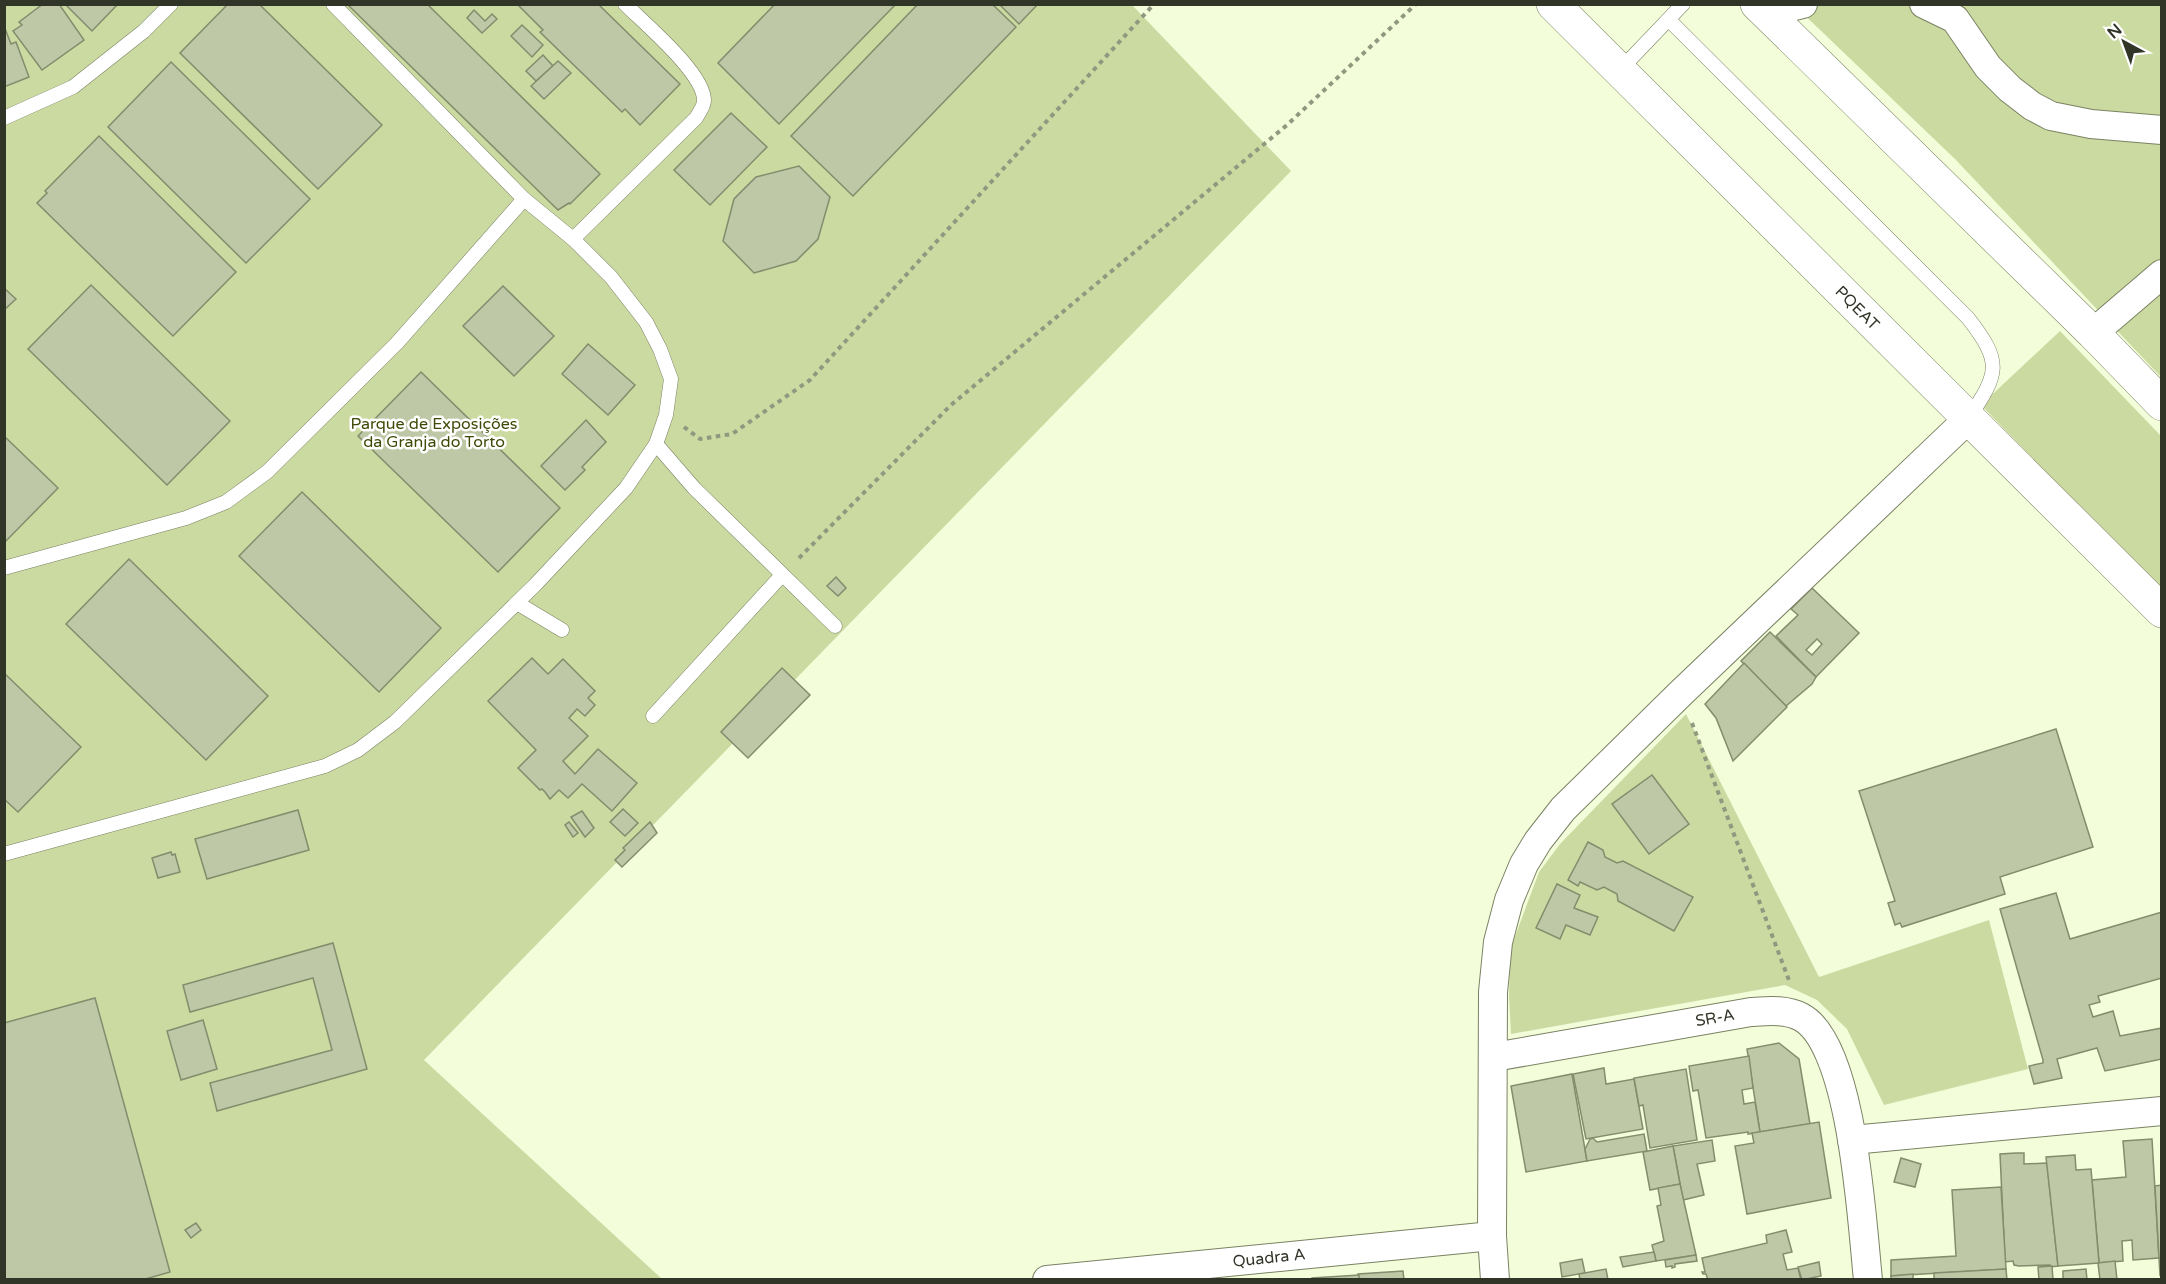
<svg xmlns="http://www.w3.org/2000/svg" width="2166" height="1284" viewBox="0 0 2166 1284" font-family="'Varela Round',sans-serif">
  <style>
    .green { fill: #cbdaa1 }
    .building { fill: #bec7a6; stroke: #838c6c; stroke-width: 1.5; fill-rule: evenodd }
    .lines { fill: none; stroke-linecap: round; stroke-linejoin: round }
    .service-casing { stroke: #7a8263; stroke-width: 15 }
    .minor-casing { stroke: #7a8263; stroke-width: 30 }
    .tertiary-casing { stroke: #7a8263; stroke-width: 34 }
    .path { stroke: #919880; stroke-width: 4; stroke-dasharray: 4.5 4.5; stroke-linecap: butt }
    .service { stroke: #fff; stroke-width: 14 }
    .minor { stroke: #fff; stroke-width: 28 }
    .tertiary { stroke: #fff; stroke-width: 33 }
    .labels { text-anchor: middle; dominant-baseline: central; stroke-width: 5; stroke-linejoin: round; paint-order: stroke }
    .street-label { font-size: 16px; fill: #313528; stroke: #fff }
    .park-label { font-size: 16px; fill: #3d4905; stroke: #fff }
  </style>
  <rect width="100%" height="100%" fill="#f3fdda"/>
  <g class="green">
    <path d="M 5,5 L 1132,5 L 1291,171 L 424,1060 L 662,1279 L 5,1280 Z"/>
    <path d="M 1794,5 L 2161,5 L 2161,377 L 1955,159 Z"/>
    <path d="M 2060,331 L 2161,436 L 2161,591 L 1981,405 Z"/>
    <path d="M 1686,714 L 1819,977 L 1989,920 L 2028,1069 L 1884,1105 L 1847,1029 L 1817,1000 L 1785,985 L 1511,1034 L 1509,997 L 1510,950 L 1539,872 L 1560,844 Z"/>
  </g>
  <g class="building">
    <path d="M 43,4 L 59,4 L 84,40 L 42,70 L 13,31 L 22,25 L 19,22 Z"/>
    <path d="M 65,4 L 118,4 L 92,31 Z"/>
    <path d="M 228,4 L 259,4 L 382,125 L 318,189 L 180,53 Z"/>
    <path d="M 347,4 L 427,4 L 600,174 L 570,204 L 569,203 L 558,210 Z"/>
    <path d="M 517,4 L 598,4 L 680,84 L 640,125 L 625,109 L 622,112 L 540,32 L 543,30 Z"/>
    <path d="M 775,4 L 896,4 L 779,124 L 718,63 Z"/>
    <path d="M 918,4 L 992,4 L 1016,27 L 853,196 L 791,136 Z"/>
    <path d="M 999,4 L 1038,4 L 1019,24 Z"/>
    <path d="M 474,10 L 485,21 L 492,14 L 497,19 L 482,33 L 467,18 Z"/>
    <path d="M 522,25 L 543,45 L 532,57 L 511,36 Z"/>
    <path d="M 4,26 L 11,44 L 16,42 L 29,77 L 4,87 Z"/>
    <path d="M 543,55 L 553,66 L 536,81 L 526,71 Z"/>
    <path d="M 558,61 L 571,73 L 544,99 L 531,86 Z"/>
    <path d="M 171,62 L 310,199 L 246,263 L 108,127 Z"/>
    <path d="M 731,113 L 767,147 L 710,205 L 674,170 Z"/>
    <path d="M 99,136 L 236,272 L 173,336 L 37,203 L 47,193 L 45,191 Z"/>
    <path d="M 799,166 L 830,197 L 818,239 L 796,261 L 754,273 L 723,241 L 734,199 L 756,177 Z"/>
    <path d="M 91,285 L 230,421 L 167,485 L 28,349 Z"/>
    <path d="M 503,286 L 554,336 L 514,376 L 463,326 Z"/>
    <path d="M 4,288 L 16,299 L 4,310 Z"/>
    <path d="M 588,344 L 635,385 L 608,415 L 562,374 Z"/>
    <path d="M 421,372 L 560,508 L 498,572 L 358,436 Z"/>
    <path d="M 586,420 L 606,442 L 582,467 L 585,470 L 565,490 L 541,466 Z"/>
    <path d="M 4,436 L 58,488 L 4,543 Z"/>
    <path d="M 302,492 L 441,628 L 379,692 L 239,556 Z"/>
    <path d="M 129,559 L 268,696 L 206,760 L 66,624 Z"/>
    <path d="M 836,577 L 846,588 L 838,596 L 827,586 Z"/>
    <path d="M 1812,588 L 1859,633 L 1816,677 L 1776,636 L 1798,615 L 1791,609 ZM 1817,639 L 1822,644 L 1812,655 L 1806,650 Z"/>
    <path d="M 1770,632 L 1816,677 L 1812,684 L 1786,706 L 1741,661 Z"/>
    <path d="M 532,658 L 548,674 L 563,659 L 595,691 L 588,698 L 595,705 L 585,716 L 577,709 L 569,718 L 588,736 L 563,761 L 575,774 L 598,749 L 637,783 L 612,811 L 582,784 L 568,798 L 559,790 L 550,799 L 545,792 L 542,789 L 540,790 L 518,768 L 536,750 L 488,701 Z"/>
    <path d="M 1744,663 L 1787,707 L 1733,761 L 1716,718 L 1705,704 Z"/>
    <path d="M 782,668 L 810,695 L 748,758 L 721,732 Z"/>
    <path d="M 4,673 L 81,747 L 18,812 L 4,799 Z"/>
    <path d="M 2056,729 L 2093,847 L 2000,877 L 2005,894 L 1902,927 L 1900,923 L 1895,925 L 1888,903 L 1895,901 L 1859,791 Z"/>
    <path d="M 1652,775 L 1689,824 L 1649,854 L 1612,804 Z"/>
    <path d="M 623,809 L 638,823 L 625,836 L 610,822 Z"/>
    <path d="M 298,810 L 309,850 L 207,879 L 195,839 Z"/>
    <path d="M 582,811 L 594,828 L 585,837 L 571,817 Z"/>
    <path d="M 569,822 L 578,833 L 573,837 L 565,825 Z"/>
    <path d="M 650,822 L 657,833 L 622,867 L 615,860 L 625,850 L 623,848 Z"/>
    <path d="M 1588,842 L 1603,850 L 1605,857 L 1617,863 L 1623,861 L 1693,897 L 1674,931 L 1618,901 L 1617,894 L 1604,887 L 1597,890 L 1580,882 L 1578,886 L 1568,880 Z"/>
    <path d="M 171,852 L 172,855 L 175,854 L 180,872 L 158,878 L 152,858 Z"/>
    <path d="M 1557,884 L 1580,895 L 1574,908 L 1598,917 L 1590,935 L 1566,925 L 1560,939 L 1536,928 Z"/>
    <path d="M 2056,893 L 2070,939 L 2162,912 L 2162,978 L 2098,996 L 2100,1002 L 2089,1005 L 2093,1017 L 2113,1011 L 2120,1036 L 2162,1028 L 2162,1059 L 2105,1071 L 2097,1048 L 2057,1059 L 2062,1078 L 2034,1084 L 2029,1066 L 2043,1063 L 2043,1060 L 2000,909 Z"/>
    <path d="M 333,943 L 367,1069 L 217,1111 L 210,1083 L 332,1050 L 313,978 L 190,1012 L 183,985 Z"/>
    <path d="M 95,998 L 170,1272 L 142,1280 L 4,1280 L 4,1023 Z"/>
    <path d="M 203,1020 L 217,1069 L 181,1080 L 167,1031 Z"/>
    <path d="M 1779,1043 L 1799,1059 L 1810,1124 L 1760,1132 L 1747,1049 Z"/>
    <path d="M 1749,1056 L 1753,1088 L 1742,1090 L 1744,1104 L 1755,1102 L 1760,1132 L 1748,1134 L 1748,1132 L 1706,1138 L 1698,1090 L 1693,1091 L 1689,1066 Z"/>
    <path d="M 1604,1068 L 1606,1084 L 1634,1079 L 1643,1129 L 1586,1139 L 1573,1074 Z"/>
    <path d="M 1686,1069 L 1697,1140 L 1650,1148 L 1643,1105 L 1639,1106 L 1634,1078 Z"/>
    <path d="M 1572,1074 L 1587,1161 L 1526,1172 L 1511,1086 Z"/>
    <path d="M 1819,1122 L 1831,1198 L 1747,1214 L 1735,1146 L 1754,1143 L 1752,1133 Z"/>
    <path d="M 1644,1134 L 1647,1151 L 1587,1161 L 1585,1149 L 1590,1139 L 1593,1138 L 1597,1142 Z"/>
    <path d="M 2152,1139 L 2159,1258 L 2133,1260 L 2132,1240 L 2122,1241 L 2123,1261 L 2099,1263 L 2092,1180 L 2126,1177 L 2123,1141 Z"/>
    <path d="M 1712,1140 L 1715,1161 L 1697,1164 L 1704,1195 L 1683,1200 L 1673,1146 Z"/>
    <path d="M 1673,1146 L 1680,1184 L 1650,1190 L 1643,1152 Z"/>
    <path d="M 2016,1153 L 2024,1153 L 2024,1164 L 2047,1163 L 2058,1266 L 2050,1267 L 2050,1265 L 2019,1266 L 2014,1265 L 2013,1261 L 2005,1262 L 2000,1154 Z"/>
    <path d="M 2075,1155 L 2076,1170 L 2091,1169 L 2099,1263 L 2058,1266 L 2046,1157 Z"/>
    <path d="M 1901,1158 L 1921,1164 L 1915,1187 L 1894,1182 Z"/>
    <path d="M 1680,1184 L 1696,1255 L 1656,1261 L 1652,1245 L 1664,1241 L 1657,1206 L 1661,1205 L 1658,1188 Z"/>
    <path d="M 2162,1185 L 2162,1258 L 2159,1258 L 2155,1186 Z"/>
    <path d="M 2001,1187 L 2006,1269 L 1891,1276 L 1891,1260 L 1956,1256 L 1952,1190 Z"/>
    <path d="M 196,1223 L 201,1230 L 191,1238 L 185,1230 Z"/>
    <path d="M 1786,1230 L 1792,1252 L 1783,1254 L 1787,1270 L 1798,1268 L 1801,1280 L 1708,1280 L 1706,1274 L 1703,1274 L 1702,1272 L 1705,1272 L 1702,1258 L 1767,1243 L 1766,1235 Z"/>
    <path d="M 1654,1252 L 1656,1261 L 1623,1267 L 1620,1257 Z"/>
    <path d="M 1696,1255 L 1697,1261 L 1675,1264 L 1675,1267 L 1672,1268 L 1672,1266 L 1666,1267 L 1665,1260 Z"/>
    <path d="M 2159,1258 L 2162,1258 L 2162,1274 L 2160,1275 Z"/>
    <path d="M 1582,1259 L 1585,1273 L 1562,1277 L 1560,1263 Z"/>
    <path d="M 2115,1261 L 2117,1280 L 2100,1280 L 2098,1263 Z"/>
    <path d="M 1819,1262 L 1821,1276 L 1802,1280 L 1798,1267 Z"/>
    <path d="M 2052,1266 L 2053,1280 L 2039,1280 L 2038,1267 Z"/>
    <path d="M 1606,1269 L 1608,1280 L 1580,1280 L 1579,1274 Z"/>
    <path d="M 2006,1269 L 2007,1280 L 1934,1280 L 1934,1273 Z"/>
    <path d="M 2086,1269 L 2087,1280 L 2063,1280 L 2063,1271 Z"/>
    <path d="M 1403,1271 L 1404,1280 L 1359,1280 L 1358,1274 Z"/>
    <path d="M 1913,1274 L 1913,1280 L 1891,1280 L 1891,1276 Z"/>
    <path d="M 1359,1275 L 1359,1280 L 1312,1280 L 1312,1278 Z"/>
  </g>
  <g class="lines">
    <g class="service-casing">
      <g id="service">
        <path d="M 1669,20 L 1968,318 C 2003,363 1999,373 1968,419"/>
        <path d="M 1620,70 L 1683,4"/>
        <path d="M 4,118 L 73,87 L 144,31 L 171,4"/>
        <path d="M 573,239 L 696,118 C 699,113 704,106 704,101 C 705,74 645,24 625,4"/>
        <path d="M 656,444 L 694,488 L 835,626"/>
        <path d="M 4,568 L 186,518 L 226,502 L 267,472 L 397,343 L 524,199"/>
        <path d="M 517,603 L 562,630"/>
        <path d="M 653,716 L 782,575"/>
        <path d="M 4,854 L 325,766 L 358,750 L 395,722 L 536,584 L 626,488 L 656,444 L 666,415 L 671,379 L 660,349 L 646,322 L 611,277 L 573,239 L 524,199 L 333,4"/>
      </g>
    </g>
    <g class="minor-casing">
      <g id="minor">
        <path d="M 1924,4 L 1955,19 L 1988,67 L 2010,89 L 2032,106 L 2051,116 L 2091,124 L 2162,130"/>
        <path d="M 1766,13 L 1803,4"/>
        <path d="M 2093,333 L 2162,274"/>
        <path d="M 1494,1057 L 1751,1012 C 1768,1011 1786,1009 1801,1017 C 1853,1044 1862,1224 1868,1280"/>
        <path d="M 1852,1140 L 2162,1111"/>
        <path d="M 1047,1280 L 1492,1236"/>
        <path d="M 1495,1280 L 1492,1236 L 1493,992 L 1498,942 L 1509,900 L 1524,864 L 1538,841 L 1563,809 L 1681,693 L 1968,419"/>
      </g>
    </g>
    <g class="tertiary-casing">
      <g id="tertiary">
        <path d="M 1553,4 L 2162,611"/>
        <path d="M 1757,4 L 2093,333 L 2162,404"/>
      </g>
    </g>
    <g class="path">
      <path d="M 684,427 L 700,439 L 732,434 L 810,380 L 1154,4"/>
      <path d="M 799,558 L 951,405 L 1287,125 L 1416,4"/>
      <path d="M 1692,723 L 1790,983"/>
    </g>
    <use href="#service" class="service"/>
    <use href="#minor" class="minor"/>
    <use href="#tertiary" class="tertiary"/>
  </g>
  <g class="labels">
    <g class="street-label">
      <text transform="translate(1857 308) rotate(45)">PQEAT</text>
      <text transform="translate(1715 1018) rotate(-10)">SR-A</text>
      <text transform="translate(1269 1258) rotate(-6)">Quadra A</text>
    </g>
    <g class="park-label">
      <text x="434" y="424">Parque de Exposições<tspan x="434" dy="18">da Granja do Torto</tspan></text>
    </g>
  </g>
  <rect width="2166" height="1284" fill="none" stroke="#313528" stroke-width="12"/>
  <g transform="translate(2124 42) rotate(319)" stroke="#ffffff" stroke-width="4.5" paint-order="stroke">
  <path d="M0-4.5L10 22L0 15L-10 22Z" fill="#313528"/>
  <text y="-9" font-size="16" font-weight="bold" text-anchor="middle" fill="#313528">N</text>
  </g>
</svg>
